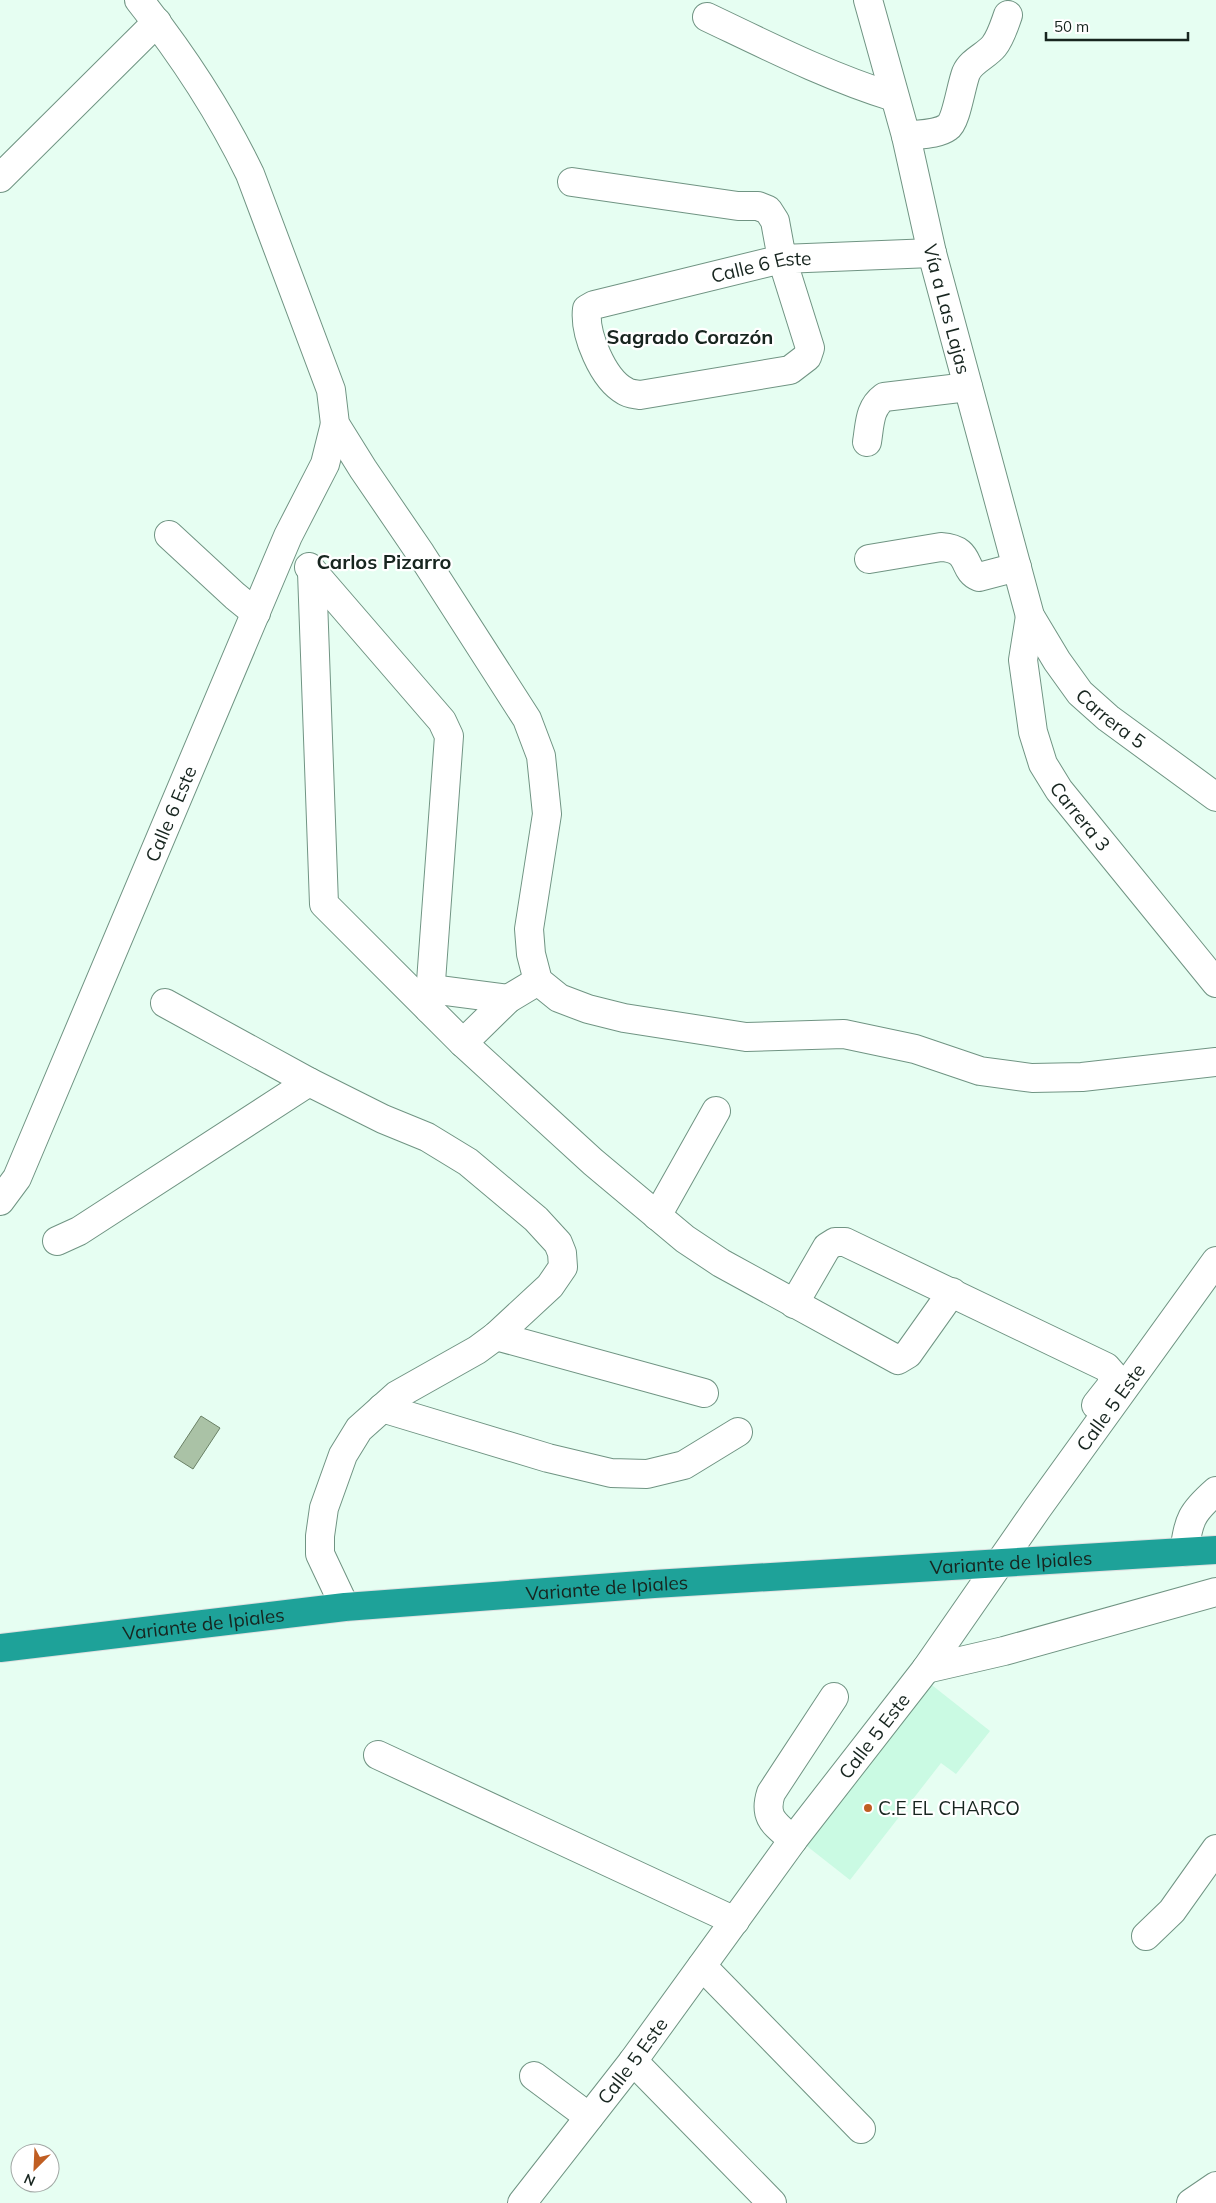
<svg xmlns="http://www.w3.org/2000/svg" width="1216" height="2203" viewBox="0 0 1216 2203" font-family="Mulish,sans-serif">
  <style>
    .built { fill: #cafae3 }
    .building { fill: #aac2a6; stroke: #6a8166 }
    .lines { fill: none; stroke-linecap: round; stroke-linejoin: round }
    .minor-casing { stroke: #709483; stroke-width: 30 }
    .highway-casing { stroke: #dfe0e0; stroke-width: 30 }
    .minor { stroke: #fff; stroke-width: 28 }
    .highway { stroke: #1ea299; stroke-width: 28 }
    .poi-dot { fill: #c05e22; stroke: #fff; stroke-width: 2 }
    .labels { text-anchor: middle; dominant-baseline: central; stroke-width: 4.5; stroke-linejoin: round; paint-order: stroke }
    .street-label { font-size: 19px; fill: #17251f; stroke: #fff }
    .poi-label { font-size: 19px; fill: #17251f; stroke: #fff; text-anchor: start }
    .neighbourhood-label { font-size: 20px; font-weight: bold; fill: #17251f; stroke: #fff }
  </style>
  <rect width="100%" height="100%" fill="#e6fef2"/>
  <path class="built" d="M 928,1682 L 990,1731 L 956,1774 L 941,1763 L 850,1880 L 803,1843 Z"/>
  <path class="building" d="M 201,1416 L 220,1428 L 193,1469 L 174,1457 Z"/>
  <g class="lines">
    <g class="minor-casing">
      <g id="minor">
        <path d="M 139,0 C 182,54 220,112 250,174 L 331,390 L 335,424 L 363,469 L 421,554 L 527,719 L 541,756 L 547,814 L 529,929 L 531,954 L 538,981 L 559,998 L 588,1009 L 624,1018 L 746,1037 L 844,1034 L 915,1049 L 980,1071 L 1032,1078 L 1082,1077 L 1216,1062"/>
        <path id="s1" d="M 868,0 L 906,136 L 932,253 L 1030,616 L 1057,661 L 1080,693 L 1108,718 L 1216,797"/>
        <path d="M 707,17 C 768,46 829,77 894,97"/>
        <path d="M 906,136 C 918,134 937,135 948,127 C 956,122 961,86 966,73 C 971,61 986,56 994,46 C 1001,37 1004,26 1008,15"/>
        <path d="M 0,178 L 157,22"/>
        <path id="s2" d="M 572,182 L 738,206 L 758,206 L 768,210 L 775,221 L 782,259 L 810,348 L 807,357 L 790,370 L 640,395 C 635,394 629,394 625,391 C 603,379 584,334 587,309 L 594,305 L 782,259 L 932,253"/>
        <path d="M 867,442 C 870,424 869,408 884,397 L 968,387"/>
        <path d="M 169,535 L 235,596 L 256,613"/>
        <path d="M 869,559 L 941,547 C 973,549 961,570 979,577 L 1017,567"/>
        <path d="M 309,567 L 442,721 L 449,736 L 429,1009"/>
        <path d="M 312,572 L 324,904 L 463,1043 L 593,1162 L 685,1239 L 721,1263 L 898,1360 L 908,1354 L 952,1292"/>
        <path id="s3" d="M 1030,616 L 1023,660 L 1033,732 L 1043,764 L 1059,790 L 1216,983"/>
        <path d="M 431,989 L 508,999"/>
        <path d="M 165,1003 L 309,1082"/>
        <path d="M 463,1043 L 508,999 L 538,981"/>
        <path id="s4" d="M 0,1201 L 17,1178 L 288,536 L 325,464 L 335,424"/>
        <path d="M 657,1216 L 716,1111"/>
        <path d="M 57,1241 L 79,1231 L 309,1082 L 383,1119 L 427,1137 L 468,1162 L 536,1219 L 558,1243 L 562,1253 L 563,1267 L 550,1286 L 496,1336 L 477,1350 L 397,1395 L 359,1429 L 343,1455 L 324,1508 L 320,1536 L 320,1554 L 345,1607"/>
        <path d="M 794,1304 L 827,1247 L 835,1242 L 845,1242 L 1106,1367 L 1113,1375 L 1111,1386 L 1096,1405"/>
        <path d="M 496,1336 L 704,1393"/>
        <path d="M 382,1408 L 548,1458 L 611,1473 L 647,1474 L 684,1465 L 738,1432"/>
        <path d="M 1184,1552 C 1189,1519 1191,1513 1216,1491"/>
        <path d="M 926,1669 L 1004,1651 L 1216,1592"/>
        <path d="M 378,1755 L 735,1921"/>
        <path d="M 793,1840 C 775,1824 763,1818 771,1793 L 834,1697"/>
        <path d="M 1146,1936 L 1172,1911 L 1216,1849"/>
        <path d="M 702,1966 L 861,2129"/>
        <path d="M 633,2061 L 772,2203"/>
        <path d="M 534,2076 L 589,2117"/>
        <path id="s5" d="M 522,2203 L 633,2061 L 793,1840 L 926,1669 L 1037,1509 L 1216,1261"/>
        <path d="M 1191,2203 L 1216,2186"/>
      </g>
    </g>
    <g class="highway-casing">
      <g id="highway">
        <path id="s6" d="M 0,1648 L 345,1607 L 654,1584 L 1216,1550"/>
      </g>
    </g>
    <use href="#minor" class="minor"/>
    <use href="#highway" class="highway"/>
  </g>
  <circle class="poi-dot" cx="868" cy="1808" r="5"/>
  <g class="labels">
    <g class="street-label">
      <text stroke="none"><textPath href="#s2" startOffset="816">Calle 6 Este</textPath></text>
      <text stroke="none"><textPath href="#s1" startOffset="319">Vía a Las Lajas</textPath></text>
      <text stroke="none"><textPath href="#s1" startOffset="769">Carrera 5</textPath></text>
      <text stroke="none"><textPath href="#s4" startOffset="424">Calle 6 Este</textPath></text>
      <text stroke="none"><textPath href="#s3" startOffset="215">Carrera 3</textPath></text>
      <text stroke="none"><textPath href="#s5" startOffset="990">Calle 5 Este</textPath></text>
      <text stroke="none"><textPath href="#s6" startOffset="1015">Variante de Ipiales</textPath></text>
      <text stroke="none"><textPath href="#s6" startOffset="610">Variante de Ipiales</textPath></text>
      <text stroke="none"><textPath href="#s6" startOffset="205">Variante de Ipiales</textPath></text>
      <text stroke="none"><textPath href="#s5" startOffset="585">Calle 5 Este</textPath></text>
      <text stroke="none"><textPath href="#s5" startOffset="180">Calle 5 Este</textPath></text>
    </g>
    <g class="poi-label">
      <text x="878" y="1808">C.E EL CHARCO</text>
    </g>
    <g class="neighbourhood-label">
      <text x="690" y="336">Sagrado Corazón</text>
      <text x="384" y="561">Carlos Pizarro</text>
    </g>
  </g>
  <g transform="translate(35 2168) rotate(204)"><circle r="24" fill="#ffffff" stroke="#a2a8a5"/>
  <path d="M0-4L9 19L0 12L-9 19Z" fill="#c05e22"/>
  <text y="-8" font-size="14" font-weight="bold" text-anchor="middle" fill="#17251f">N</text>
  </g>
  <path d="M1046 32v8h142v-8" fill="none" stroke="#17251f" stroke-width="2.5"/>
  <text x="1054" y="32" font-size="15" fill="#17251f" stroke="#ffffff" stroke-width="4" paint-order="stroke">50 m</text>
</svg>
